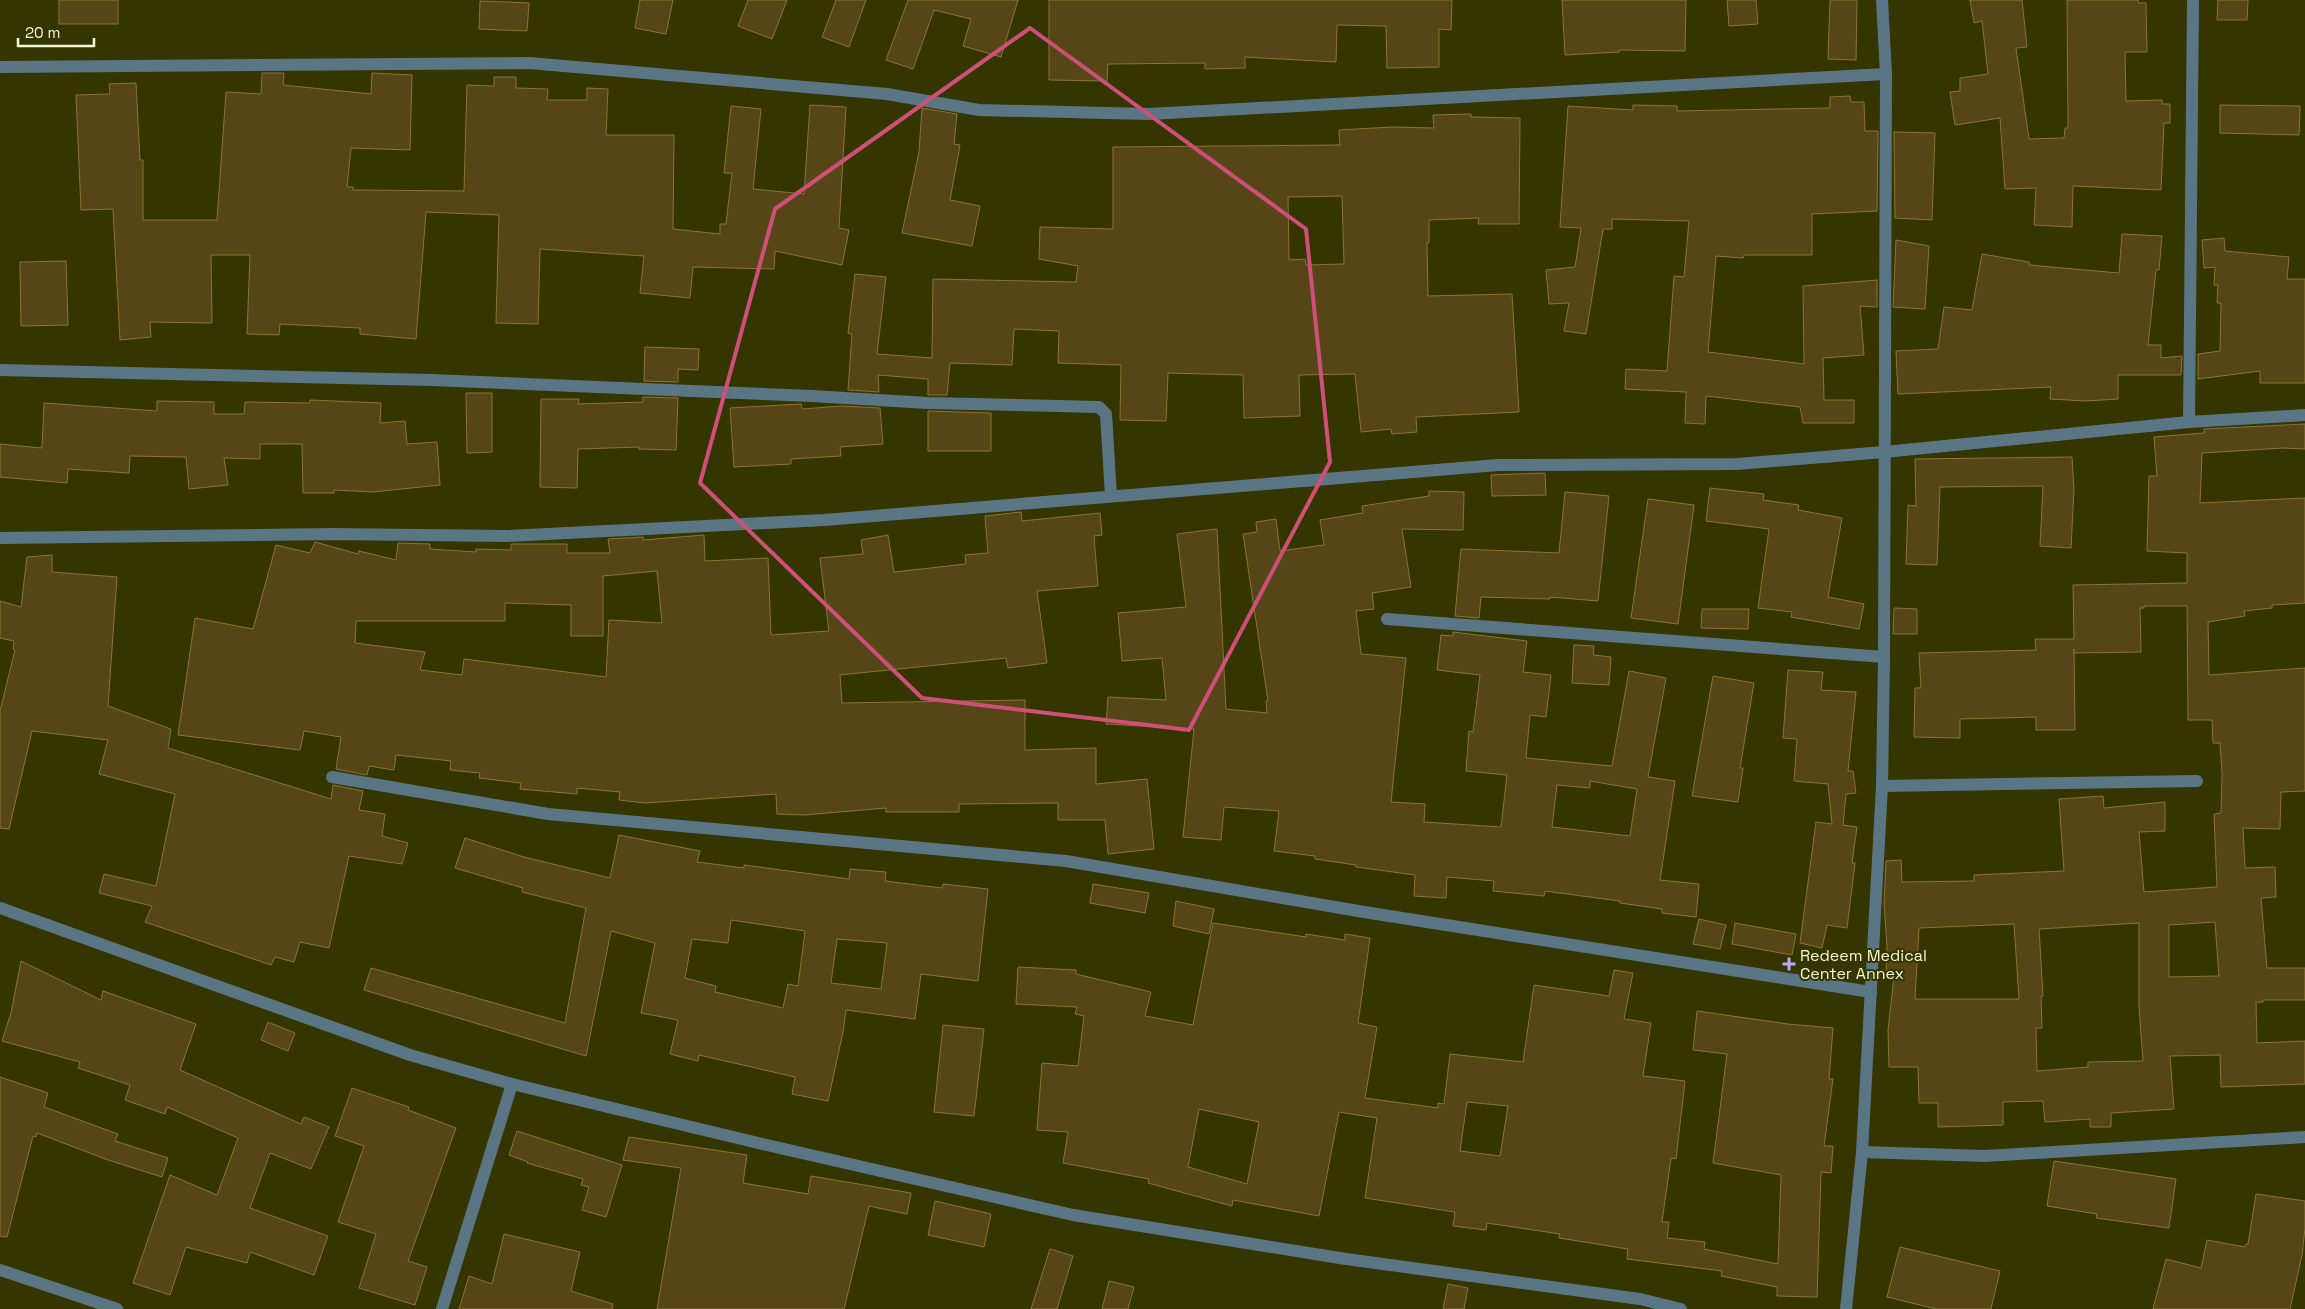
<svg xmlns="http://www.w3.org/2000/svg" width="2305" height="1309" viewBox="0 0 2305 1309" font-family="'Space Grotesk',sans-serif">
  <style>
    .building { fill: #554517; stroke: #8c7534; fill-rule: evenodd }
    .lines { fill: none; stroke-linecap: round; stroke-linejoin: round }
    .minor { stroke: #5a7685; stroke-width: 12 }
    .marked { fill: none; stroke: #ce5079; stroke-width: 4; stroke-linejoin: round }
    .poi-dot { fill: #b6acf8; stroke: #353500; stroke-width: 2 }
    .labels { text-anchor: middle; dominant-baseline: central; stroke-width: 4; stroke-linejoin: round; paint-order: stroke }
    .poi-label { font-size: 16px; fill: #f4f7d4; stroke: #353500; text-anchor: start }
  </style>
  <rect width="100%" height="100%" fill="#353500"/>
  <g class="building">
    <rect x="59" y="0" width="59" height="24"/>
    <path d="M 640,0 L 673,0 L 666,34 L 635,28 Z"/>
    <path d="M 748,0 L 787,0 L 772,39 L 738,26 Z"/>
    <path d="M 836,0 L 866,0 L 849,47 L 822,37 Z"/>
    <path d="M 908,0 L 1018,0 L 1001,57 L 963,46 L 971,19 L 934,10 L 913,69 L 886,60 Z"/>
    <path d="M 1049,0 L 1452,0 L 1451,30 L 1439,29 L 1439,67 L 1387,68 L 1386,26 L 1337,25 L 1336,62 L 1245,57 L 1245,68 L 1205,69 L 1205,63 L 1108,64 L 1107,81 L 1049,80 Z"/>
    <path d="M 1562,0 L 1686,0 L 1685,51 L 1619,50 L 1619,52 L 1565,55 Z"/>
    <path d="M 1727,0 L 1756,0 L 1758,24 L 1729,26 Z"/>
    <path d="M 1830,0 L 1857,0 L 1856,60 L 1828,59 Z"/>
    <path d="M 1970,0 L 2022,0 L 2027,47 L 2016,48 L 2029,139 L 2064,138 L 2065,128 L 2068,128 L 2067,0 L 2138,0 L 2138,3 L 2146,3 L 2147,52 L 2125,52 L 2126,101 L 2162,100 L 2162,104 L 2170,104 L 2170,123 L 2164,123 L 2161,190 L 2073,186 L 2072,227 L 2034,225 L 2036,188 L 2005,189 L 2000,118 L 1955,125 L 1950,92 L 1960,91 L 1960,78 L 1988,74 L 1982,21 L 1974,23 Z"/>
    <path d="M 2218,0 L 2248,0 L 2247,20 L 2217,20 Z"/>
    <path d="M 480,1 L 529,3 L 527,31 L 479,29 Z"/>
    <path d="M 262,73 L 284,73 L 283,85 L 371,94 L 372,73 L 412,75 L 410,150 L 351,148 L 347,187 L 353,187 L 353,190 L 464,191 L 467,85 L 494,86 L 494,77 L 516,77 L 516,88 L 548,89 L 547,100 L 587,100 L 587,88 L 608,89 L 606,135 L 674,135 L 673,229 L 720,234 L 720,224 L 726,224 L 732,173 L 724,173 L 731,106 L 761,109 L 753,189 L 804,194 L 810,105 L 846,107 L 839,228 L 849,230 L 842,265 L 775,251 L 774,269 L 693,267 L 690,298 L 640,293 L 644,256 L 540,249 L 538,324 L 496,323 L 499,215 L 426,212 L 416,339 L 360,334 L 360,328 L 280,324 L 279,335 L 247,334 L 250,255 L 211,255 L 212,323 L 150,322 L 151,337 L 120,340 L 113,209 L 81,210 L 76,95 L 110,94 L 109,84 L 136,83 L 140,160 L 143,160 L 143,220 L 217,220 L 226,92 L 261,94 Z"/>
    <path d="M 1850,96 L 1851,102 L 1864,102 L 1865,131 L 1878,131 L 1877,211 L 1812,214 L 1812,255 L 1744,255 L 1743,258 L 1716,256 L 1708,352 L 1804,364 L 1803,286 L 1877,280 L 1877,307 L 1860,306 L 1864,355 L 1823,358 L 1824,400 L 1854,400 L 1854,423 L 1803,423 L 1800,407 L 1706,396 L 1705,424 L 1685,423 L 1686,392 L 1625,389 L 1626,369 L 1667,371 L 1674,276 L 1684,277 L 1689,221 L 1612,219 L 1612,229 L 1603,229 L 1586,334 L 1564,331 L 1569,303 L 1549,304 L 1546,270 L 1575,267 L 1581,228 L 1560,227 L 1568,106 L 1633,110 L 1633,105 L 1677,106 L 1677,111 L 1830,108 L 1830,97 Z"/>
    <path d="M 2220,105 L 2300,106 L 2299,135 L 2220,133 Z"/>
    <path d="M 922,108 L 957,114 L 954,144 L 960,145 L 950,200 L 980,206 L 972,246 L 902,233 L 919,152 Z"/>
    <path d="M 1471,114 L 1471,117 L 1520,118 L 1519,224 L 1478,224 L 1479,218 L 1429,220 L 1429,243 L 1427,243 L 1428,296 L 1512,294 L 1519,412 L 1416,417 L 1417,432 L 1392,434 L 1391,429 L 1361,432 L 1355,374 L 1299,375 L 1300,416 L 1244,418 L 1243,375 L 1168,373 L 1166,421 L 1120,420 L 1121,365 L 1058,363 L 1059,331 L 1014,329 L 1012,365 L 950,363 L 947,395 L 928,395 L 928,379 L 878,375 L 879,392 L 848,390 L 852,334 L 848,333 L 855,274 L 886,277 L 877,354 L 932,358 L 933,279 L 1076,282 L 1078,266 L 1039,259 L 1040,227 L 1113,229 L 1113,147 L 1340,145 L 1339,130 L 1392,127 L 1434,128 L 1433,115 ZM 1342,196 L 1344,264 L 1306,265 L 1305,259 L 1289,260 L 1288,197 Z"/>
    <path d="M 1894,132 L 1935,133 L 1932,220 L 1895,218 Z"/>
    <path d="M 2122,234 L 2162,236 L 2159,270 L 2156,270 L 2148,345 L 2161,345 L 2161,358 L 2182,356 L 2181,375 L 2118,375 L 2118,399 L 2086,401 L 2050,399 L 2051,387 L 1898,394 L 1896,351 L 1938,349 L 1944,307 L 1972,310 L 1982,254 L 2029,262 L 2029,265 L 2119,273 Z"/>
    <path d="M 2224,238 L 2225,251 L 2289,257 L 2287,279 L 2305,279 L 2305,383 L 2260,383 L 2260,371 L 2198,379 L 2198,354 L 2220,351 L 2221,303 L 2217,303 L 2218,285 L 2214,285 L 2215,267 L 2204,268 L 2202,240 Z"/>
    <path d="M 1896,240 L 1929,246 L 1925,309 L 1893,307 Z"/>
    <path d="M 66,261 L 68,325 L 21,326 L 20,262 Z"/>
    <path d="M 645,347 L 699,349 L 698,370 L 678,369 L 678,382 L 644,381 Z"/>
    <path d="M 466,393 L 492,393 L 492,452 L 467,453 Z"/>
    <path d="M 643,397 L 678,398 L 676,450 L 639,449 L 639,447 L 578,449 L 577,488 L 540,487 L 541,399 L 579,399 L 578,404 L 643,402 Z"/>
    <path d="M 310,400 L 381,403 L 380,423 L 405,421 L 407,444 L 437,442 L 440,485 L 373,492 L 334,490 L 334,493 L 303,493 L 302,444 L 260,444 L 260,459 L 224,458 L 228,485 L 189,489 L 186,457 L 130,456 L 129,473 L 68,469 L 67,483 L 0,477 L 0,444 L 42,448 L 44,403 L 157,411 L 157,401 L 214,402 L 214,414 L 244,414 L 245,402 L 310,403 Z"/>
    <path d="M 801,404 L 802,409 L 842,406 L 880,408 L 883,444 L 840,447 L 841,456 L 791,459 L 791,464 L 734,467 L 730,408 Z"/>
    <path d="M 928,411 L 991,413 L 991,451 L 928,451 Z"/>
    <path d="M 2305,424 L 2305,449 L 2283,448 L 2202,453 L 2200,503 L 2305,498 L 2305,603 L 2272,605 L 2272,608 L 2244,611 L 2245,616 L 2208,622 L 2209,675 L 2305,668 L 2305,791 L 2281,792 L 2280,829 L 2243,828 L 2245,868 L 2275,867 L 2276,897 L 2261,898 L 2267,968 L 2305,968 L 2305,1000 L 2263,1000 L 2263,1002 L 2256,1002 L 2257,1043 L 2305,1041 L 2305,1084 L 2221,1087 L 2220,1055 L 2170,1056 L 2174,1109 L 2111,1113 L 2111,1127 L 2090,1127 L 2090,1119 L 2045,1122 L 2043,1101 L 2003,1102 L 2003,1125 L 1938,1127 L 1938,1103 L 1919,1103 L 1918,1067 L 1889,1067 L 1888,1030 L 1894,977 L 1886,976 L 1887,946 L 1884,904 L 1886,861 L 1901,860 L 1902,882 L 1974,881 L 1974,875 L 2064,871 L 2059,799 L 2103,796 L 2104,808 L 2165,802 L 2165,831 L 2139,832 L 2144,892 L 2217,887 L 2214,814 L 2221,813 L 2222,774 L 2220,743 L 2213,743 L 2212,720 L 2188,720 L 2187,606 L 2144,606 L 2144,608 L 2140,608 L 2141,652 L 2074,653 L 2074,649 L 2075,730 L 2036,730 L 2036,717 L 1960,719 L 1960,738 L 1914,737 L 1915,688 L 1921,688 L 1919,653 L 2036,650 L 2035,639 L 2074,639 L 2073,585 L 2187,583 L 2187,553 L 2147,551 L 2149,476 L 2157,476 L 2154,437 L 2204,433 L 2204,429 ZM 2215,922 L 2219,976 L 2169,977 L 2169,925 ZM 2139,923 L 2139,1006 L 2143,1061 L 2088,1062 L 2088,1067 L 2037,1071 L 2036,1028 L 2042,1028 L 2041,996 L 2043,996 L 2039,929 ZM 2014,924 L 2019,999 L 1915,999 L 1919,928 Z"/>
    <path d="M 2072,457 L 2074,489 L 2071,548 L 2040,546 L 2043,486 L 1940,487 L 1937,565 L 1906,564 L 1908,505 L 1916,506 L 1915,459 Z"/>
    <path d="M 1545,473 L 1546,495 L 1492,496 L 1491,475 Z"/>
    <path d="M 1710,488 L 1764,494 L 1763,500 L 1799,505 L 1798,510 L 1842,518 L 1828,597 L 1864,604 L 1859,629 L 1791,617 L 1792,612 L 1758,608 L 1769,529 L 1706,521 Z"/>
    <path d="M 1429,491 L 1464,492 L 1463,530 L 1402,529 L 1411,587 L 1372,593 L 1374,609 L 1356,611 L 1361,654 L 1406,658 L 1391,802 L 1425,804 L 1424,822 L 1501,827 L 1507,775 L 1466,771 L 1469,731 L 1473,732 L 1480,675 L 1437,670 L 1441,635 L 1453,636 L 1453,632 L 1527,641 L 1523,672 L 1551,675 L 1546,717 L 1530,715 L 1526,758 L 1612,766 L 1629,671 L 1666,678 L 1648,777 L 1675,781 L 1660,880 L 1699,884 L 1696,917 L 1662,913 L 1662,909 L 1620,903 L 1620,901 L 1545,891 L 1544,896 L 1493,891 L 1494,881 L 1447,877 L 1446,898 L 1414,896 L 1415,875 L 1356,867 L 1356,865 L 1315,859 L 1315,856 L 1274,851 L 1279,811 L 1224,807 L 1221,840 L 1183,837 L 1194,729 L 1106,724 L 1108,697 L 1166,700 L 1162,658 L 1122,661 L 1118,613 L 1186,607 L 1177,534 L 1217,529 L 1226,709 L 1267,713 L 1266,701 L 1268,701 L 1243,534 L 1257,532 L 1256,522 L 1276,519 L 1280,551 L 1324,545 L 1320,520 L 1363,513 L 1362,506 L 1429,496 ZM 1590,781 L 1637,789 L 1630,836 L 1552,827 L 1557,785 L 1590,788 Z"/>
    <path d="M 1565,492 L 1609,496 L 1598,601 L 1550,597 L 1550,599 L 1481,597 L 1479,618 L 1455,616 L 1461,549 L 1559,553 Z"/>
    <path d="M 1648,499 L 1694,505 L 1678,624 L 1631,618 Z"/>
    <path d="M 1021,512 L 1022,521 L 1100,513 L 1102,535 L 1094,536 L 1098,586 L 1037,591 L 1047,663 L 1008,668 L 1006,658 L 840,675 L 842,703 L 1025,700 L 1025,750 L 1096,748 L 1096,784 L 1147,779 L 1154,849 L 1108,854 L 1105,820 L 1058,820 L 1058,803 L 959,804 L 959,812 L 886,812 L 886,808 L 804,815 L 777,814 L 776,794 L 645,803 L 619,800 L 620,792 L 577,788 L 577,794 L 520,789 L 521,783 L 479,778 L 480,773 L 450,770 L 451,761 L 396,755 L 394,770 L 369,766 L 367,775 L 336,769 L 341,737 L 304,731 L 300,750 L 178,735 L 195,618 L 253,629 L 276,545 L 310,553 L 315,542 L 358,554 L 359,551 L 396,560 L 398,543 L 430,544 L 430,549 L 476,552 L 476,549 L 511,550 L 511,544 L 567,544 L 567,553 L 610,553 L 608,539 L 643,537 L 643,540 L 704,535 L 705,561 L 768,558 L 771,635 L 829,631 L 820,558 L 863,554 L 861,540 L 888,535 L 894,572 L 966,564 L 965,555 L 988,553 L 985,516 ZM 657,571 L 662,623 L 609,620 L 606,677 L 464,659 L 462,675 L 420,670 L 425,652 L 355,643 L 356,621 L 505,621 L 505,603 L 571,605 L 571,636 L 603,636 L 603,576 Z"/>
    <path d="M 52,555 L 52,572 L 117,577 L 108,706 L 171,729 L 168,748 L 331,799 L 333,785 L 363,791 L 359,810 L 385,814 L 382,836 L 408,843 L 402,864 L 349,856 L 329,948 L 300,942 L 294,962 L 275,957 L 271,965 L 145,922 L 152,906 L 99,893 L 104,874 L 156,886 L 175,794 L 99,774 L 108,740 L 32,731 L 9,829 L 0,828 L 0,711 L 15,650 L 13,649 L 14,641 L 0,638 L 0,601 L 21,607 L 27,557 Z"/>
    <path d="M 1894,608 L 1917,609 L 1917,634 L 1893,634 Z"/>
    <path d="M 1702,609 L 1749,609 L 1748,629 L 1701,628 Z"/>
    <path d="M 1574,645 L 1594,646 L 1593,655 L 1611,657 L 1609,685 L 1572,683 Z"/>
    <path d="M 1788,670 L 1823,672 L 1821,690 L 1856,692 L 1848,771 L 1853,771 L 1856,793 L 1846,794 L 1843,825 L 1857,827 L 1852,863 L 1855,863 L 1847,928 L 1827,925 L 1822,948 L 1800,943 L 1816,822 L 1832,824 L 1828,784 L 1794,781 L 1797,739 L 1783,738 Z"/>
    <path d="M 1713,676 L 1754,683 L 1740,768 L 1743,768 L 1738,802 L 1692,796 Z"/>
    <path d="M 619,835 L 700,851 L 697,862 L 744,868 L 744,865 L 849,879 L 850,869 L 886,872 L 885,881 L 942,888 L 943,884 L 988,889 L 978,981 L 921,974 L 915,1019 L 846,1010 L 843,1032 L 828,1101 L 792,1094 L 795,1077 L 699,1055 L 698,1061 L 670,1054 L 678,1020 L 641,1013 L 655,943 L 611,931 L 586,1056 L 364,990 L 371,968 L 565,1023 L 586,908 L 522,892 L 523,888 L 455,868 L 465,838 L 524,857 L 610,878 ZM 731,920 L 805,931 L 798,986 L 788,984 L 783,1008 L 715,992 L 716,986 L 685,978 L 692,939 L 728,943 ZM 837,939 L 887,943 L 881,989 L 831,983 Z"/>
    <path d="M 1093,884 L 1149,893 L 1145,913 L 1090,903 Z"/>
    <path d="M 1176,901 L 1214,909 L 1209,934 L 1173,926 Z"/>
    <path d="M 1699,919 L 1726,925 L 1720,949 L 1693,944 Z"/>
    <path d="M 1213,923 L 1306,937 L 1306,934 L 1345,940 L 1345,934 L 1370,938 L 1358,1023 L 1377,1027 L 1365,1098 L 1438,1108 L 1438,1103 L 1444,1104 L 1450,1054 L 1523,1062 L 1534,985 L 1609,996 L 1614,970 L 1633,973 L 1624,1019 L 1651,1023 L 1643,1076 L 1685,1081 L 1676,1159 L 1671,1158 L 1662,1222 L 1669,1222 L 1667,1238 L 1705,1242 L 1704,1249 L 1778,1264 L 1781,1175 L 1713,1163 L 1727,1054 L 1693,1050 L 1697,1011 L 1788,1024 L 1833,1028 L 1829,1079 L 1833,1079 L 1824,1146 L 1833,1146 L 1831,1173 L 1821,1172 L 1817,1297 L 1777,1296 L 1777,1287 L 1721,1276 L 1722,1271 L 1627,1259 L 1628,1249 L 1559,1238 L 1560,1234 L 1487,1223 L 1486,1230 L 1453,1226 L 1455,1212 L 1365,1198 L 1377,1118 L 1339,1112 L 1319,1216 L 1233,1200 L 1232,1206 L 1148,1183 L 1149,1179 L 1063,1163 L 1068,1132 L 1037,1130 L 1042,1063 L 1078,1066 L 1084,1016 L 1075,1014 L 1077,1007 L 1016,1004 L 1018,967 L 1076,970 L 1076,974 L 1151,992 L 1145,1016 L 1193,1025 ZM 1467,1102 L 1508,1106 L 1500,1156 L 1460,1151 ZM 1199,1109 L 1259,1122 L 1247,1184 L 1188,1167 Z"/>
    <path d="M 1735,923 L 1796,934 L 1792,955 L 1732,944 Z"/>
    <path d="M 21,961 L 101,1000 L 103,991 L 196,1024 L 180,1070 L 301,1124 L 304,1117 L 329,1127 L 311,1169 L 270,1153 L 250,1208 L 328,1236 L 314,1275 L 250,1252 L 247,1263 L 186,1247 L 170,1295 L 133,1283 L 170,1175 L 217,1195 L 238,1138 L 167,1107 L 165,1114 L 125,1100 L 130,1085 L 78,1068 L 80,1062 L 2,1041 L 11,1013 Z"/>
    <path d="M 268,1022 L 295,1033 L 288,1051 L 261,1040 Z"/>
    <path d="M 943,1025 L 984,1029 L 974,1116 L 934,1112 Z"/>
    <path d="M 0,1077 L 48,1093 L 44,1107 L 118,1134 L 115,1141 L 168,1158 L 162,1177 L 108,1160 L 37,1133 L 36,1137 L 33,1136 L 7,1237 L 0,1236 Z"/>
    <path d="M 352,1088 L 409,1107 L 408,1110 L 456,1128 L 408,1261 L 427,1267 L 415,1305 L 359,1288 L 376,1234 L 338,1222 L 364,1146 L 335,1136 Z"/>
    <path d="M 517,1131 L 622,1165 L 606,1217 L 582,1210 L 589,1187 L 581,1185 L 583,1179 L 527,1163 L 528,1162 L 509,1155 Z"/>
    <path d="M 629,1137 L 747,1155 L 743,1183 L 808,1194 L 811,1176 L 911,1193 L 907,1214 L 869,1206 L 844,1309 L 657,1309 L 681,1168 L 623,1160 Z"/>
    <path d="M 2054,1161 L 2176,1179 L 2169,1228 L 2096,1218 L 2097,1214 L 2047,1206 Z"/>
    <path d="M 2256,1194 L 2305,1201 L 2305,1228 L 2302,1255 L 2290,1309 L 2153,1309 L 2166,1259 L 2201,1268 L 2207,1240 L 2245,1247 L 2246,1244 L 2248,1244 Z"/>
    <path d="M 935,1201 L 991,1214 L 984,1247 L 928,1235 Z"/>
    <path d="M 504,1234 L 580,1252 L 571,1291 L 613,1304 L 612,1309 L 459,1309 L 469,1276 L 492,1284 Z"/>
    <path d="M 1900,1247 L 2000,1271 L 1991,1309 L 1936,1309 L 1887,1297 Z"/>
    <path d="M 1050,1249 L 1073,1256 L 1057,1309 L 1031,1309 Z"/>
    <path d="M 1109,1281 L 1134,1287 L 1128,1309 L 1102,1309 Z"/>
    <path d="M 1448,1284 L 1468,1288 L 1464,1309 L 1443,1309 Z"/>
  </g>
  <g class="lines">
    <g class="minor">
      <path d="M 0,67 L 529,63 L 887,94 L 979,110 L 1149,114 L 1886,74"/>
      <path d="M 0,370 L 432,380 L 812,396 L 928,403 L 1099,407 L 1106,414 L 1111,496"/>
      <path d="M 2189,422 L 2193,0"/>
      <path d="M 0,538 L 332,534 L 507,536 L 824,520 L 1498,465 L 1737,464 L 1884,452 L 2189,422 L 2305,415"/>
      <path d="M 1387,619 L 1884,657"/>
      <path d="M 332,777 L 548,814 L 1066,861 L 1364,912 L 1871,992"/>
      <path d="M 1882,786 L 2197,781"/>
      <path d="M 0,908 L 410,1055 L 512,1084 L 771,1146 L 1073,1215 L 1346,1259 L 1640,1299 L 1681,1309"/>
      <path d="M 1862,1152 L 1985,1156 L 2305,1137"/>
      <path d="M 0,1270 L 117,1309"/>
      <path d="M 442,1309 L 512,1084"/>
      <path d="M 1846,1309 L 1862,1152 L 1882,786 L 1884,657 L 1886,74 L 1882,0"/>
    </g>
  </g>
  <path class="marked" d="M 1030,28 L 1306,229 L 1330,462 L 1189,730 L 922,698 L 700,483 L 775,209 Z"/>
  <path class="poi-dot" d="M1786.5 956.5h5v5h5v5h-5v5h-5v-5h-5v-5h5z"/>
  <g class="labels">
    <g class="poi-label">
      <text x="1800" y="955">Redeem Medical<tspan x="1800" dy="18">Center Annex</tspan></text>
    </g>
  </g>
  <path d="M18 38v8h76v-8" fill="none" stroke="#f4f7d4" stroke-width="2.5"/>
  <text x="25" y="38" font-size="15" fill="#f4f7d4" stroke="#353500" stroke-width="4" paint-order="stroke">20 m</text>
</svg>
